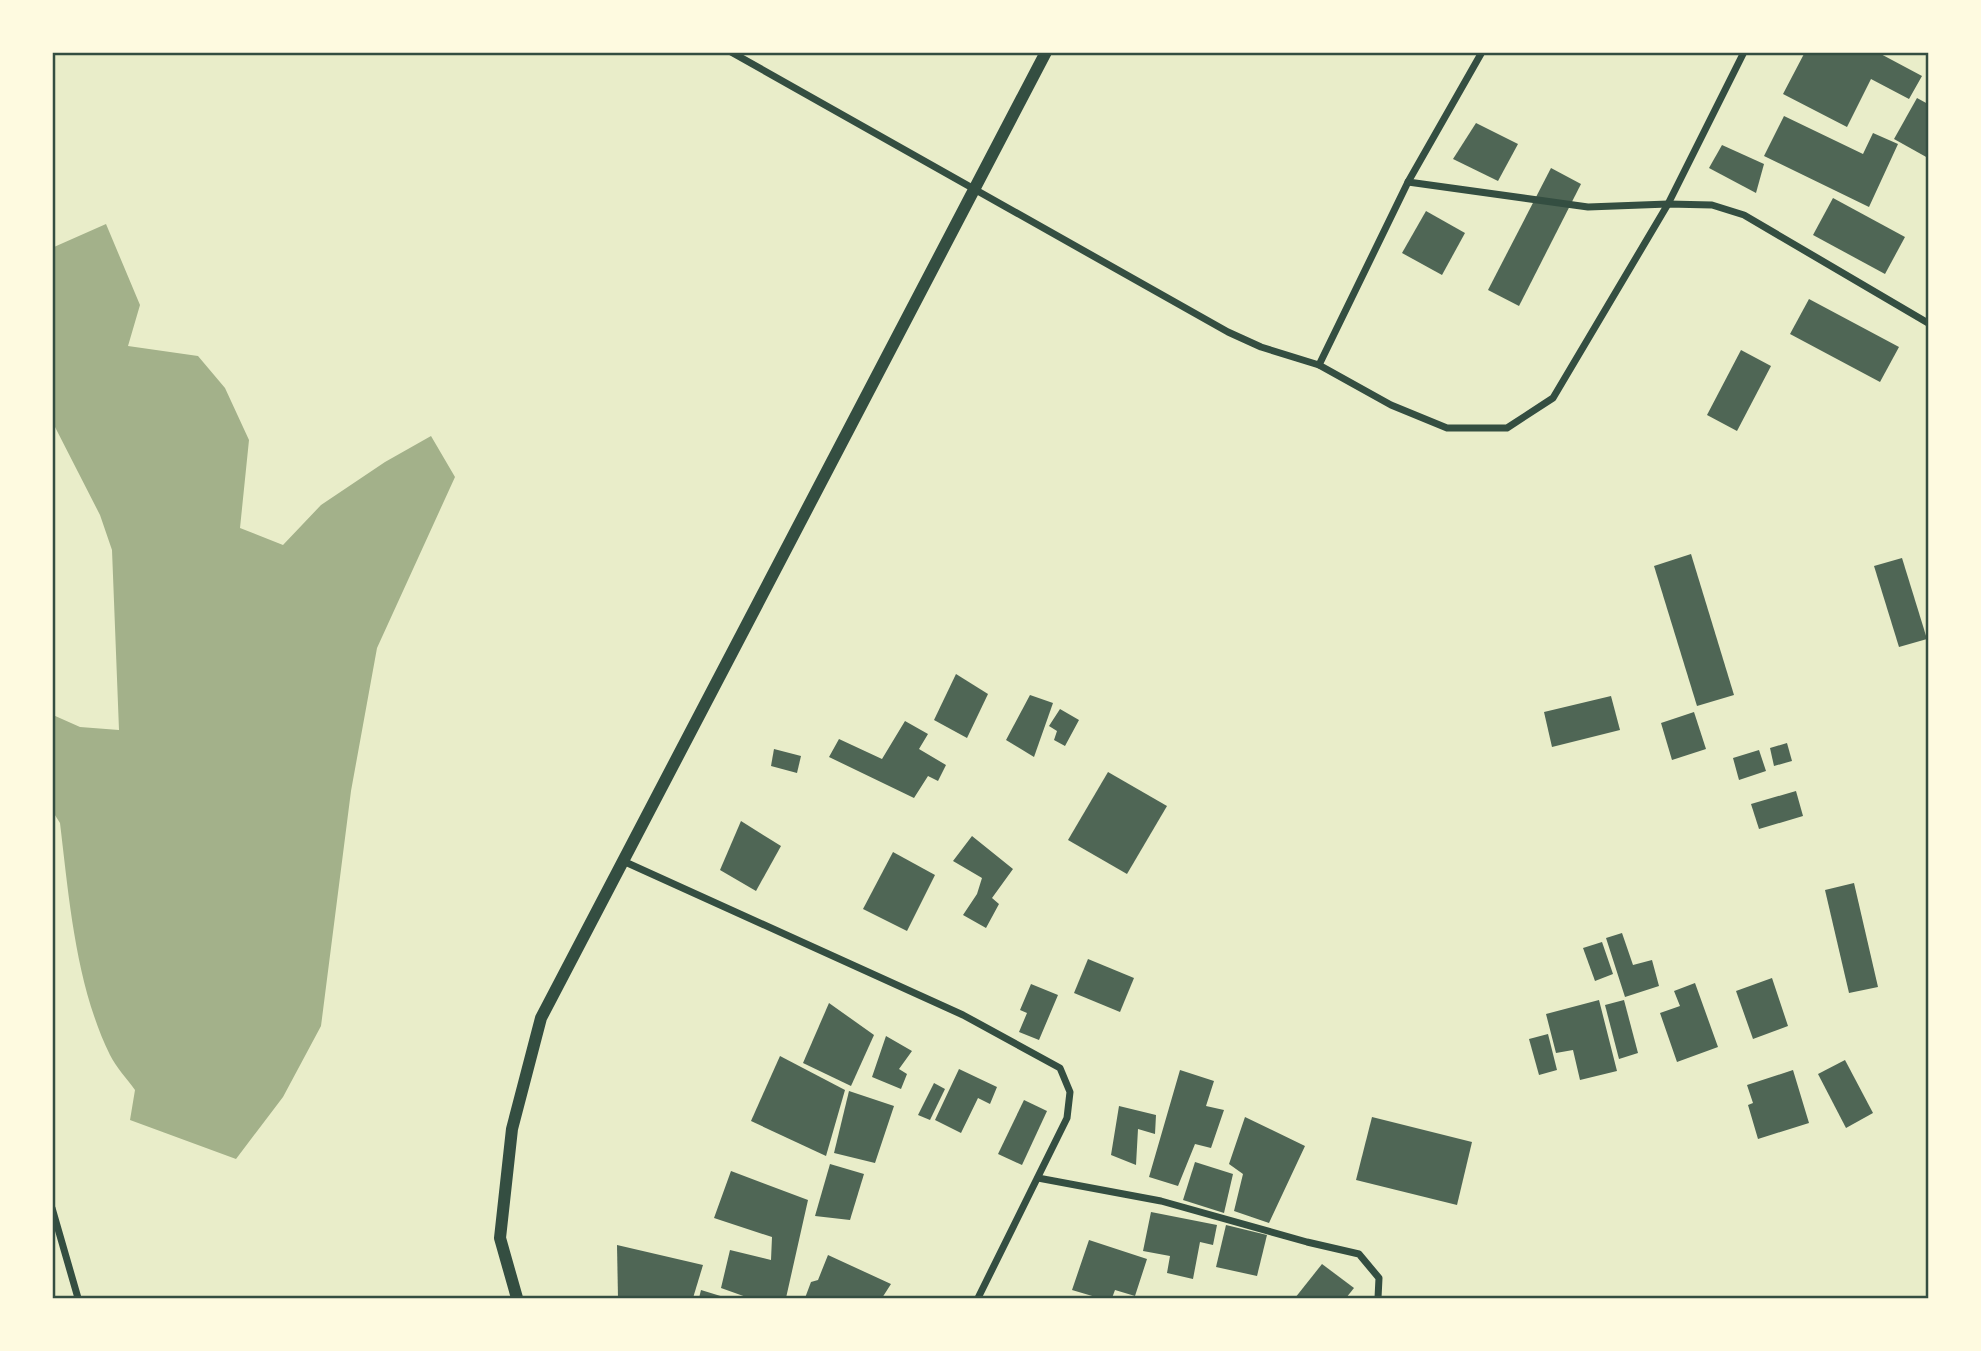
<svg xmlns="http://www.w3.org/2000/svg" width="1981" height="1351" viewBox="0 0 1981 1351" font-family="'Exo 2',sans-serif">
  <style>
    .water { fill: #a3b18a }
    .building { fill: #4f6655 }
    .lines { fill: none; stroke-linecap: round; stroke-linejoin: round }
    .minor { stroke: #344e41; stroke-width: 7 }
    .tertiary { stroke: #344e41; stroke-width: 12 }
    .neatline { fill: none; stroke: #344e41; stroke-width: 2.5 }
  </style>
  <rect width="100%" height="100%" fill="#e9edc9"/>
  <path class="water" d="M 106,224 L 140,305 L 128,346 L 198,356 L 225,388 L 249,440 L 240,528 L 283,545 L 321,505 L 385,462 L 431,436 L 455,477 L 377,648 L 351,791 L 321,1026 L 283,1097 L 236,1159 L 130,1120 L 135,1090 C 127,1079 116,1067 110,1055 C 76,986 69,898 60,823 L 53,812 L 53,715 L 80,727 L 119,730 L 112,550 L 100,515 L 55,427 L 52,411 L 54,247 Z"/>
  <g class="building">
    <path d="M 1805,52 L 1877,52 L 1922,76 L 1909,99 L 1871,79 L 1847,127 L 1783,94 Z"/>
    <path d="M 1917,98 L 1928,104 L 1928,158 L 1894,139 Z"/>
    <path d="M 1784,116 L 1863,154 L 1873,133 L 1898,144 L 1869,207 L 1764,156 Z"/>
    <path d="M 1476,123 L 1518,144 L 1498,181 L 1453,159 Z"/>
    <path d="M 1722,145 L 1764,164 L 1756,193 L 1709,168 Z"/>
    <path d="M 1551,168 L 1581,184 L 1519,306 L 1488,290 Z"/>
    <path d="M 1833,198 L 1905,237 L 1885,274 L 1813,235 Z"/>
    <path d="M 1426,211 L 1465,233 L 1442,275 L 1402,253 Z"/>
    <path d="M 1809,299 L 1899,347 L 1880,382 L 1790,334 Z"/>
    <path d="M 1741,350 L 1771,366 L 1737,431 L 1707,415 Z"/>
    <path d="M 1691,554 L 1734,695 L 1697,706 L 1654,566 Z"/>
    <path d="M 1902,558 L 1927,639 L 1899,647 L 1874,566 Z"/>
    <path d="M 956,674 L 988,694 L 967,738 L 934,720 Z"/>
    <path d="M 1030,695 L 1053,703 L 1034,757 L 1006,740 Z"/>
    <path d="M 1611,696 L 1620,730 L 1552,747 L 1544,712 Z"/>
    <path d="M 1060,709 L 1079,720 L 1065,746 L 1054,740 L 1057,731 L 1049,726 Z"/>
    <path d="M 1694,712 L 1706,749 L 1672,760 L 1661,723 Z"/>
    <path d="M 905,721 L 928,734 L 919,749 L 946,765 L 938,781 L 928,776 L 914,798 L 829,757 L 839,739 L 882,759 Z"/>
    <path d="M 1787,743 L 1792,761 L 1774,766 L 1770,748 Z"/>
    <path d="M 774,749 L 801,756 L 797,773 L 771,766 Z"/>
    <path d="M 1759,750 L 1766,771 L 1739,780 L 1733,758 Z"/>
    <path d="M 1108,772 L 1167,806 L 1127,874 L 1068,840 Z"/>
    <path d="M 1796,791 L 1803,816 L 1759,829 L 1751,804 Z"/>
    <path d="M 741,821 L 781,846 L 756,891 L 720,870 Z"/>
    <path d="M 972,836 L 1013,869 L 992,898 L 999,904 L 986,928 L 963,915 L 977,894 L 982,878 L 953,861 Z"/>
    <path d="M 893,852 L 935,875 L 907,931 L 863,909 Z"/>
    <path d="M 1854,883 L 1878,987 L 1849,993 L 1825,890 Z"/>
    <path d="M 1622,933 L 1633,965 L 1652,960 L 1659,986 L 1625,997 L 1606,938 Z"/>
    <path d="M 1602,942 L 1613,974 L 1595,981 L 1583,948 Z"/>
    <path d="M 1088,959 L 1134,978 L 1120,1012 L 1074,993 Z"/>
    <path d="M 1772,978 L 1788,1026 L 1753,1039 L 1736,991 Z"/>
    <path d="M 1695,983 L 1718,1047 L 1677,1062 L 1660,1013 L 1680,1006 L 1674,991 Z"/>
    <path d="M 1031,984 L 1058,995 L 1039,1040 L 1019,1032 L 1027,1013 L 1020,1010 Z"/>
    <path d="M 1599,1000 L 1617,1071 L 1580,1080 L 1573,1050 L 1556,1053 L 1546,1014 Z"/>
    <path d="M 1624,1000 L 1638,1053 L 1619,1059 L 1605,1005 Z"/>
    <path d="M 829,1003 L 874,1035 L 851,1086 L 803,1063 Z"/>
    <path d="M 1548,1034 L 1557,1070 L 1539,1075 L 1529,1039 Z"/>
    <path d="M 886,1036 L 912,1051 L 899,1069 L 907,1074 L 901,1089 L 872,1077 Z"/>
    <path d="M 780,1056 L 845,1090 L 826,1156 L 751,1121 Z"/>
    <path d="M 1845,1060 L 1873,1113 L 1846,1128 L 1818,1074 Z"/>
    <path d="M 959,1069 L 997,1087 L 990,1104 L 978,1098 L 961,1133 L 935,1120 Z"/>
    <path d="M 1180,1070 L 1214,1081 L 1206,1106 L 1224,1110 L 1211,1148 L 1195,1144 L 1178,1186 L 1149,1177 Z"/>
    <path d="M 1793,1070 L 1809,1123 L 1758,1139 L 1748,1105 L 1753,1103 L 1747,1085 Z"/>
    <path d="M 934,1083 L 945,1089 L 930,1120 L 918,1115 Z"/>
    <path d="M 849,1091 L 894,1106 L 875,1163 L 834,1153 Z"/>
    <path d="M 1024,1100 L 1047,1111 L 1022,1165 L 998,1154 Z"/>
    <path d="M 1119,1106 L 1156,1115 L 1155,1134 L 1138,1129 L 1136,1165 L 1111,1155 Z"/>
    <path d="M 1245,1117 L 1305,1146 L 1269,1223 L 1234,1211 L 1243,1174 L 1229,1164 Z"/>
    <path d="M 1372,1117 L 1472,1142 L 1457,1205 L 1356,1180 Z"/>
    <path d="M 1195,1162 L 1233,1174 L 1224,1213 L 1183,1200 Z"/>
    <path d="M 830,1164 L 864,1174 L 850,1220 L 815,1216 Z"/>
    <path d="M 731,1171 L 808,1200 L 786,1298 L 749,1298 L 721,1288 L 730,1250 L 771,1260 L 772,1237 L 714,1218 Z"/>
    <path d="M 1151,1212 L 1217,1225 L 1213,1245 L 1200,1242 L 1193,1279 L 1167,1273 L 1170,1256 L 1143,1251 Z"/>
    <path d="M 1226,1225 L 1267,1235 L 1257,1276 L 1216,1267 Z"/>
    <path d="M 1089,1240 L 1147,1259 L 1135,1296 L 1115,1290 L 1112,1298 L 1099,1298 L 1072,1290 Z"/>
    <path d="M 617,1245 L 703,1265 L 693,1298 L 618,1298 Z"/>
    <path d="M 828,1255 L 891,1284 L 882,1298 L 805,1298 L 811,1282 L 818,1280 Z"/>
    <path d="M 1322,1264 L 1354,1288 L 1346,1298 L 1295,1298 Z"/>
    <path d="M 701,1290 L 727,1298 L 699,1298 Z"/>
  </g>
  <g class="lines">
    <g class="minor">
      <path d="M 731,52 L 1228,332 L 1261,347 L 1319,365 L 1408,182 L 1482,52"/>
      <path d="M 1408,182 L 1588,207 L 1668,204 L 1712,205 L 1744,215 L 1928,323"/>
      <path d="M 1319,365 L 1391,405 L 1447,428 L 1507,428 L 1553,398 L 1668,204 L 1744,52"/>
      <path d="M 623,861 L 963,1015 L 1060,1068 L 1070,1092 L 1067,1118 L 978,1298"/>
      <path d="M 1038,1178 L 1161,1201 L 1307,1242 L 1359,1254 L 1379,1278 L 1378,1298"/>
      <path d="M 52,1208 L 78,1298"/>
    </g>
    <path class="tertiary" d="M 517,1298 L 500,1238 L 512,1129 L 541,1018 L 1046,52"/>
  </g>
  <rect width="1981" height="1351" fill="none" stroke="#fefae0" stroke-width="108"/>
  <rect x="54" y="54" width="1873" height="1243" class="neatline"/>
</svg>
